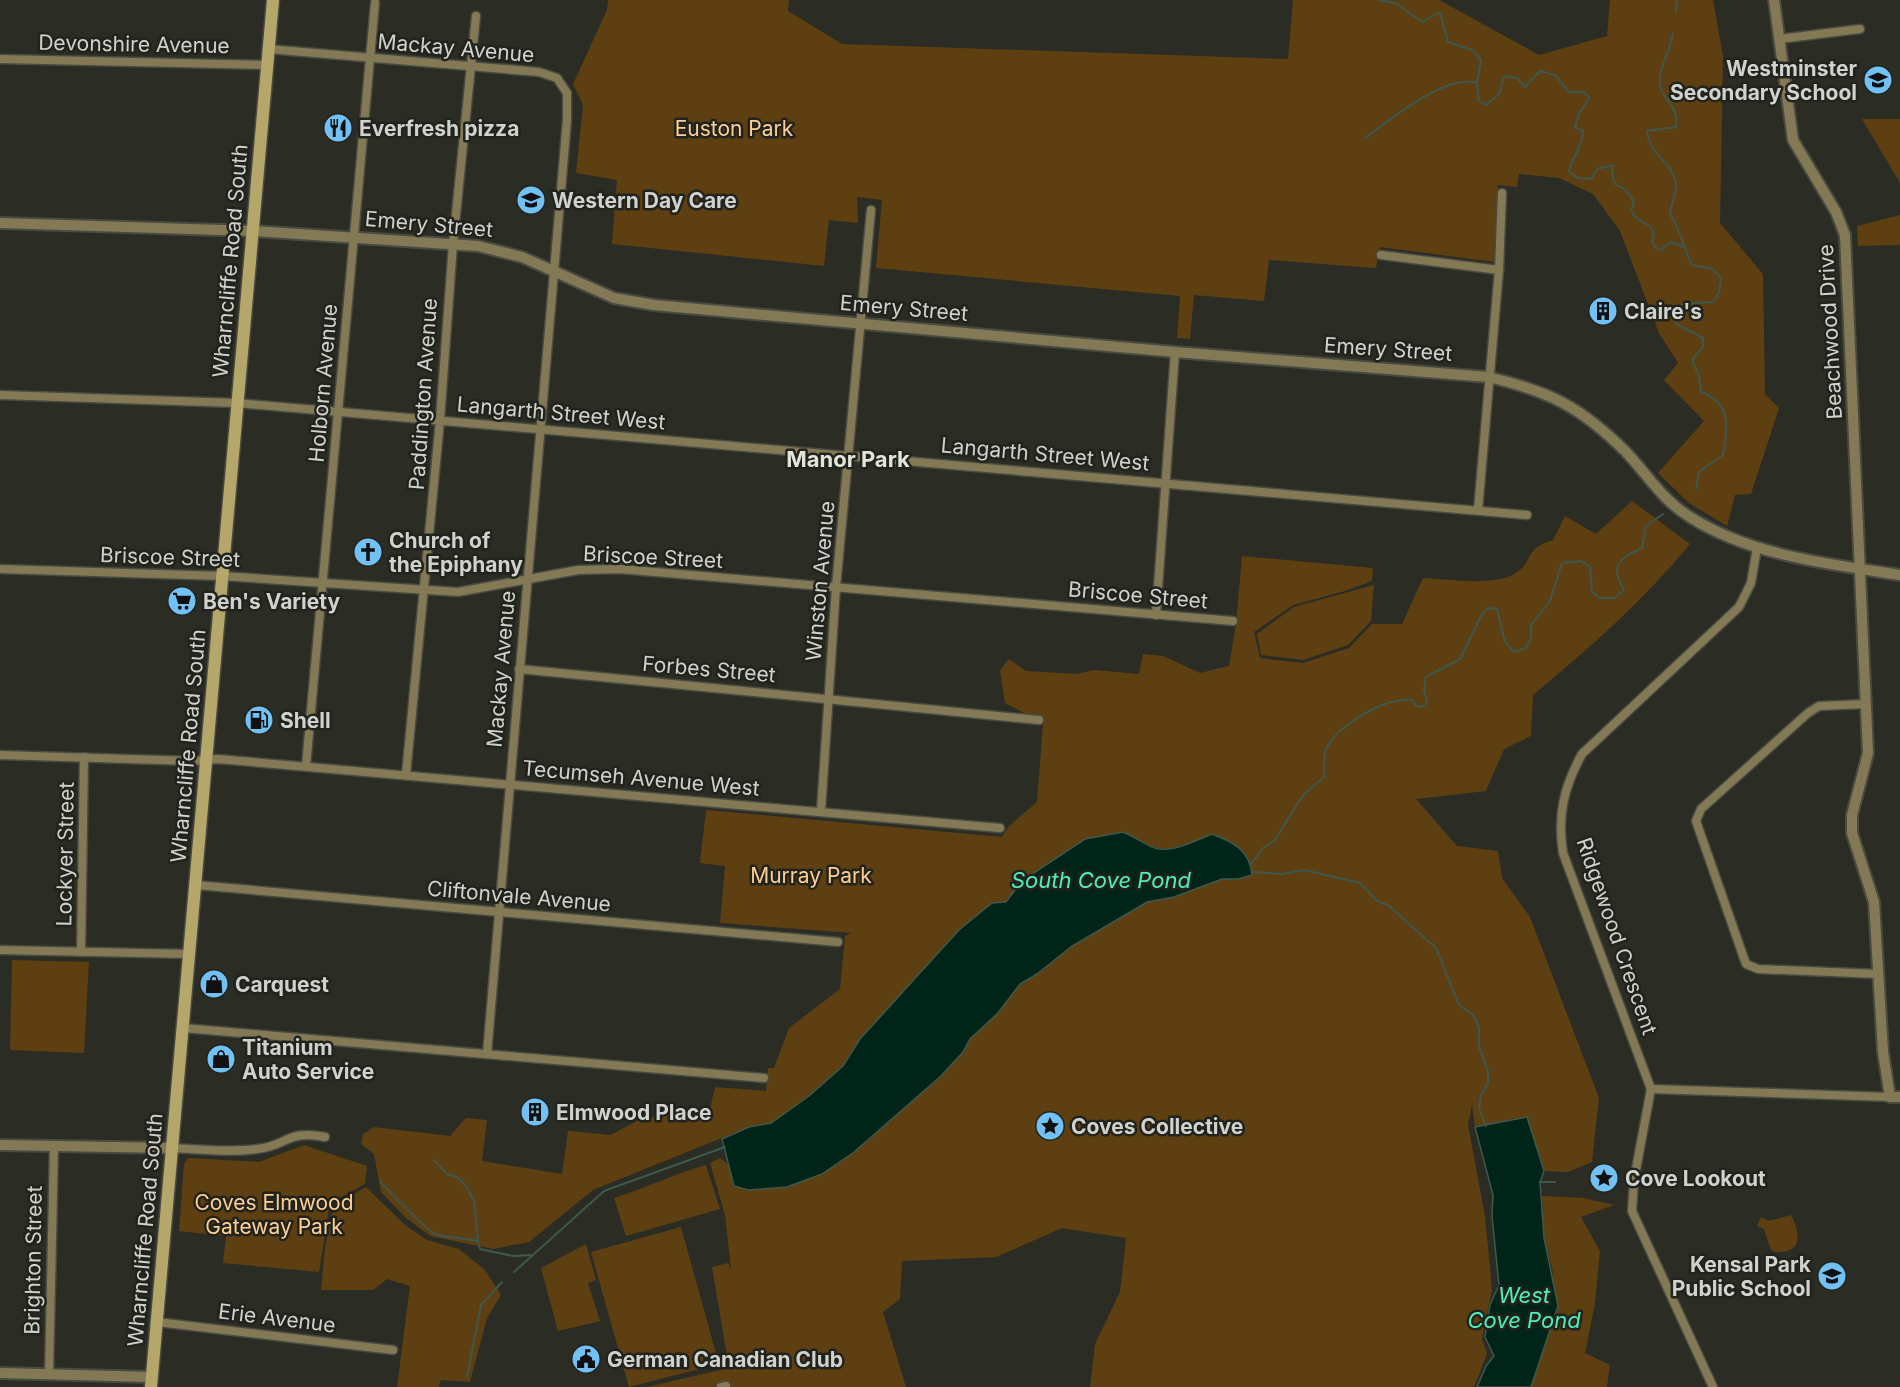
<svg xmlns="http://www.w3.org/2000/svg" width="1900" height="1387" viewBox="0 0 1900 1387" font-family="Inter,sans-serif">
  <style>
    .green { fill: #5e3f12 }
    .water { fill: #002418; stroke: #3e584e; stroke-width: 1.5 }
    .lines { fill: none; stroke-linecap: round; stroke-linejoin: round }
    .stream { stroke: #3e584e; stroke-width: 2 }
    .minor-casing { stroke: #494b43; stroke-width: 11 }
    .tertiary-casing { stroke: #494b43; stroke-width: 14 }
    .secondary-casing { stroke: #494b43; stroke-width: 15 }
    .minor { stroke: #837a55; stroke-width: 8 }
    .tertiary { stroke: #837a55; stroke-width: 10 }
    .secondary { stroke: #b5a76a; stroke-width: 12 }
    .labels { text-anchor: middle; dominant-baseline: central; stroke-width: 5; stroke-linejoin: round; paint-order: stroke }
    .street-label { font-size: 21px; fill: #d0d2cd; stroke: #21231c }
    .poi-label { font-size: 21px; font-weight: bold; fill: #d0d2cd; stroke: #21231c; text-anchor: start }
    .park-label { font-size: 21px; fill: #fdcf94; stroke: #21231c }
    .neighbourhood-label { font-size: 22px; font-weight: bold; fill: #e2e5db; stroke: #21231c }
    .water-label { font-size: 22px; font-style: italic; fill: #4feebb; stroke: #21231c }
  </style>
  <rect width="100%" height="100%" fill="#2b2d25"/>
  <g class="green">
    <path d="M 608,0 L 789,0 L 788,11 L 842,44 L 1288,59 L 1293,0 L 1439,0 L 1539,55 L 1607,36 L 1610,0 L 1713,0 L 1723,56 L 1720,223 L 1763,274 L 1765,394 L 1779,408 L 1751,494 L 1735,495 L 1727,526 L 1689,503 L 1658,473 L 1704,421 L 1664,380 L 1678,363 L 1659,333 L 1620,231 L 1593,194 L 1559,178 L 1519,174 L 1517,187 L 1498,185 L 1494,262 L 1380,247 L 1376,268 L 1269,260 L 1264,301 L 1194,295 L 1190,339 L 1177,338 L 1180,296 L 876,268 L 882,200 L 857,197 L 858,223 L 829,220 L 824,266 L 612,244 L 617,180 L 576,173 L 583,105 L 573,84 L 607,10 Z"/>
    <path d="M 1862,119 L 1900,119 L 1900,183 Z"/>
    <path d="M 1900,215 L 1900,245 L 1858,246 L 1857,226 Z"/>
    <path d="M 1632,501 L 1690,544 C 1643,601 1590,648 1533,695 L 1531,736 L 1504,749 L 1486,791 L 1416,799 L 1457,846 L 1498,851 L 1502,878 L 1530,917 L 1599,1098 L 1592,1162 L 1568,1172 L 1544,1171 L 1527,1117 L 1475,1127 L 1472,1105 L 1468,1125 L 1485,1216 L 1492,1289 L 1482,1339 L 1487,1354 L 1474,1387 L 1090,1387 L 1095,1344 L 1120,1292 L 1126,1238 L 1062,1228 L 996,1257 L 902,1261 L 900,1299 L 883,1312 L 906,1387 L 647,1387 L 729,1368 L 712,1267 L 728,1263 L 731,1269 L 725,1215 L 710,1163 L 720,1158 L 728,1164 L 734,1186 L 854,1152 L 941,1076 L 963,1052 L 970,1039 L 998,1013 L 1020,984 L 1037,974 L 1072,946 L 1147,902 L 1174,897 L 1222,879 L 1238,879 L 1252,875 L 1212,834 C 1188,843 1162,859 1140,839 L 1023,880 L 1006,902 L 992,903 L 959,930 L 860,1039 L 843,1066 L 809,1096 L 771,1123 L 749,1127 L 593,1190 L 529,1242 L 493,1249 L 430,1236 L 405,1217 L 381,1192 L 374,1154 L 361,1144 L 363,1134 L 374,1127 L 450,1136 L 466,1118 L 487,1120 L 482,1161 L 562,1174 L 568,1131 L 611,1135 L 640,1119 L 710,1109 L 715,1087 L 766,1091 L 768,1068 L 774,1068 L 789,1028 L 840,989 L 845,936 L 852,933 L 720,923 L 725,866 L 700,863 L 706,810 L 1002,837 L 1008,827 L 1037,802 L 1043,723 L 1005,703 L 1000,670 L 1009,659 L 1026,671 L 1076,674 L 1095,670 L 1139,674 L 1143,654 L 1163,656 L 1200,673 L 1229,666 L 1236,624 L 1242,556 L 1373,568 L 1372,581 L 1345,591 L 1293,605 L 1254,632 L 1260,658 L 1303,663 L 1349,648 L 1372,624 L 1402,624 L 1423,578 C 1448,579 1494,587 1516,573 C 1535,560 1523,549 1553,540 L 1565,516 L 1596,534 Z"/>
    <path d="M 1374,585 L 1371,621 L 1348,645 L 1303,660 L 1261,655 L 1257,634 L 1294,607 Z"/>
    <path d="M 12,960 L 89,962 L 84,1053 L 10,1050 Z"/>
    <path d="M 304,1145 L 367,1166 L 365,1184 L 330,1203 L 319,1272 L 223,1263 L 226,1236 L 179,1231 L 184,1164 L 188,1158 L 259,1162 Z"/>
    <path d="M 706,1165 L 720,1209 L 626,1236 L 614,1198 C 646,1188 674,1174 706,1165 Z"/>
    <path d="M 366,1187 L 405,1225 L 427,1240 L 459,1249 L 485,1270 L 501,1295 L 487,1318 L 470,1382 L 441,1380 L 439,1387 L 397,1387 L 410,1286 L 387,1279 L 373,1290 L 321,1290 L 325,1248 L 333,1207 Z"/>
    <path d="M 1542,1196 L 1583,1198 L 1614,1205 L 1581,1217 L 1600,1251 L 1595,1303 L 1585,1353 L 1610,1365 L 1607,1387 L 1531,1387 L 1542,1352 L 1553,1272 L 1544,1238 Z"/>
    <path d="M 1791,1215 C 1800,1232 1804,1253 1776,1252 L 1771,1250 L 1764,1229 L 1757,1226 L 1761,1217 L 1769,1221 Z"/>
    <path d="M 681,1227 L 719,1364 L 629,1387 L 591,1252 Z"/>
    <path d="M 586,1244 L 596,1280 L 588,1283 L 600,1321 L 558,1331 L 541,1268 Z"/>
  </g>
  <g class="water">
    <path d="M 1123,832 C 1132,836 1139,840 1148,845 C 1166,857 1194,841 1212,834 C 1233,842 1250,850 1252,875 L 1238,879 L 1222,879 L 1174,897 L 1147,902 L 1072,946 L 1037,974 L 1020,984 L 998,1013 L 970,1039 L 963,1052 L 941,1076 L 854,1152 L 822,1174 L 787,1187 L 748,1190 L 734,1186 L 722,1139 L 749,1127 L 771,1123 L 809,1096 L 843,1066 L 860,1039 L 959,930 L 992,903 L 1006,902 L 1023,880 L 1085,839 Z"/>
    <path d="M 1527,1117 L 1544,1171 L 1540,1182 L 1544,1238 L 1558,1306 L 1531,1387 L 1477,1387 L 1486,1366 L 1494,1356 L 1485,1337 L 1490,1305 L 1499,1285 L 1492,1216 L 1493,1195 L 1475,1127 Z"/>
  </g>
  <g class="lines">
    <g class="stream">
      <path d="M 1378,0 L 1396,3 L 1422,22 L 1440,12 L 1448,42 L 1472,50 L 1481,60 L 1477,83 L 1479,101 L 1486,105 L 1499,94 L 1504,76 L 1517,78 L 1525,87 L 1540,71 L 1555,75 L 1569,92 L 1584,92 L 1589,98 L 1579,114 L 1575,127 L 1583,131 C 1584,143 1572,158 1569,171 C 1576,179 1581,180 1592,178 L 1597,169 L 1613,165 L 1612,176 L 1616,185 C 1626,189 1628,192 1634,202 L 1631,210 L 1636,218 L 1651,227 L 1654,235 L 1652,242 L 1656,248 L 1661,250 L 1671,242 L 1683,247"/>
      <path d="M 1676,12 L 1677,0"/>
      <path d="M 1673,33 C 1671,50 1658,68 1660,84 C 1662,102 1679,103 1676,127 L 1647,131 C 1649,156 1675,163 1676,186 C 1676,194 1671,205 1670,214 C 1681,230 1683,248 1692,265 L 1713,269 L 1721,279 L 1719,292 L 1713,302 L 1682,304 L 1674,312 L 1676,324 L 1703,338 L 1703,347 L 1692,360 L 1699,376 L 1701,392 C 1732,403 1728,429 1723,455 L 1699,472 L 1696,489"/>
      <path d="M 1669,99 L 1677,94"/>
      <path d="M 1365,138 C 1391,119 1445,74 1477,83"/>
      <path d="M 1251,864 L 1263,848 L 1275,840 L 1303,795 L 1324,777 C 1324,769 1323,756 1326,749 C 1339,724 1384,698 1412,700 L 1416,706 L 1422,707 L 1427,702 L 1424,689 L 1426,677 L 1460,659 L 1481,616 L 1488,608 L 1497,609 L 1505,642 L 1514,652 L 1526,648 L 1531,638 L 1531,625 L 1550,601 L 1562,563 L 1581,561 L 1590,567 L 1592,591 L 1599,598 L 1615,598 L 1624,590 C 1609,566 1619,558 1642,548 L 1646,526 L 1663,514"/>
      <path d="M 1252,872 L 1282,874 L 1304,870 L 1360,883 L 1377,901 L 1388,905 L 1436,948 L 1459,1005 L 1473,1015 L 1479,1027 L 1479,1047 L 1488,1071 L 1488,1084 L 1481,1095 L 1479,1108 L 1486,1126"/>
      <path d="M 434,1160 L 447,1174 L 457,1177 L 466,1186 L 474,1201 L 478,1241"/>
      <path d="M 380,1181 C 386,1189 428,1231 435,1234 C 449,1238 464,1238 478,1241 L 480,1249 L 513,1256 L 531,1255"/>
      <path d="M 1540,1182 L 1555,1182"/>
      <path d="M 514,1272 L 604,1191 L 725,1147"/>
      <path d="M 467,1377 L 481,1305 L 502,1282"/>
    </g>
    <g class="minor-casing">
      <g id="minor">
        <path d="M 1779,39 L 1860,29"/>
        <path d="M 268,49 L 539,72 L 557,78 L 567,93 L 567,120 L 487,1054"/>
        <path d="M 0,59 L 267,65"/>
        <path d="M 1381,255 L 1499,270"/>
        <path d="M 0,395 L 237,403 L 1527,515"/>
        <path d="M 1478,510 L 1499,270 L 1502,193"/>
        <path d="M 0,569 L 222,576 L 458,592 L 578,570 L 620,569 L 1233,621"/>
        <path d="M 1156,615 L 1175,352"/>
        <path d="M 519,669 L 1039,720"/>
        <path d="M 1866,704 L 1819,706 L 1808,713 L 1701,809 L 1696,821 L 1746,964 L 1758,969 L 1878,974"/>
        <path d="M 0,755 L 193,761 L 218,759 L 1000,828"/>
        <path d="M 306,766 L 375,3"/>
        <path d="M 406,775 L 440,420 L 453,244 L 476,16"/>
        <path d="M 821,811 L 836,587 L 871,210"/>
        <path d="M 196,885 L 838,942"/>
        <path d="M 0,950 L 189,954"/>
        <path d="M 81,952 L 84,757"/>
        <path d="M 183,1028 L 764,1078"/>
        <path d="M 1651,1089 L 1563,853 C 1557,815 1564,787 1582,754 L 1739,607 L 1751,583 L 1757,548"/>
        <path d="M 1651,1089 L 1634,1180 L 1632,1211 L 1713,1387"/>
        <path d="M 1651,1089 L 1890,1097"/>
        <path d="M 171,1148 C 199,1149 229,1153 257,1149 C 288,1146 287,1129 325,1137"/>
        <path d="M 157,1322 L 393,1350"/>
        <path d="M 49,1374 L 54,1147"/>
        <path d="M 721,1387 L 726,1386"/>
      </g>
    </g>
    <g class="tertiary-casing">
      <g id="tertiary">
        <path d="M 1774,0 L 1793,140 L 1836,212 L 1845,235 L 1868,753 L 1852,815 L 1852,833 L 1874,902 L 1883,1052 L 1890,1097 L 1900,1097"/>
        <path d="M 0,223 L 253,231 L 478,246 L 522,257 L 614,298 L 654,305 L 1175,352 L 1488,377 C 1549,391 1581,407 1626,452 C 1647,474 1663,501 1690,517 C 1751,556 1830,564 1900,575"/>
        <path d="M 0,1145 L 171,1148"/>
        <path d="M 0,1373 L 152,1377"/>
      </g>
    </g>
    <g class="secondary-casing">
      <path id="secondary" d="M 151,1387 L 273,0"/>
    </g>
    <use href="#minor" class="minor"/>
    <use href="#tertiary" class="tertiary"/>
    <use href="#secondary" class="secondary"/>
  </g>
  <defs>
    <g id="school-disc" transform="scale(1.5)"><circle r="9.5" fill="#71c1f5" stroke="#21231c"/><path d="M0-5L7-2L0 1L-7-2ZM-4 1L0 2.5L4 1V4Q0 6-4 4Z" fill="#111"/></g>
    <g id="restaurant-disc" transform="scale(1.5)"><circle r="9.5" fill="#71c1f5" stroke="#21231c"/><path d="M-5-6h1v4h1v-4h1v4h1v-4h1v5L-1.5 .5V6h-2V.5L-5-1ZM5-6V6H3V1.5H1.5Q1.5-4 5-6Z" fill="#111"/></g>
    <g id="building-disc" transform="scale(1.5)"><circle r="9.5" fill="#71c1f5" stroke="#21231c"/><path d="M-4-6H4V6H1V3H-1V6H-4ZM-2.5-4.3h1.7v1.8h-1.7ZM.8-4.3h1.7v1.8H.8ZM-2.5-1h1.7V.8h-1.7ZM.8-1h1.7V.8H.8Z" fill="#111"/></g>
    <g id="church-disc" transform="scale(1.5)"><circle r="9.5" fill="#71c1f5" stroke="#21231c"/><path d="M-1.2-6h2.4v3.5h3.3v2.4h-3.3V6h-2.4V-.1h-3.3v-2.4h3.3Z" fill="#111"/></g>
    <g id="supermarket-disc" transform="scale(1.5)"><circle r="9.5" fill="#71c1f5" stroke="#21231c"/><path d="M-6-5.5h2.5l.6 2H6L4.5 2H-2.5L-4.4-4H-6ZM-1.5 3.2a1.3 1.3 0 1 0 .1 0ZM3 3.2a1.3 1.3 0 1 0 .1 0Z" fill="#111"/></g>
    <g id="fuel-disc" transform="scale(1.5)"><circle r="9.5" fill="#71c1f5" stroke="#21231c"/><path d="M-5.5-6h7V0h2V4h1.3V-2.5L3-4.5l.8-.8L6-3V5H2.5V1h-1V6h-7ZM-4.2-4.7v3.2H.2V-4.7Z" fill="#111"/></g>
    <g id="shop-disc" transform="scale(1.5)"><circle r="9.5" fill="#71c1f5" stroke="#21231c"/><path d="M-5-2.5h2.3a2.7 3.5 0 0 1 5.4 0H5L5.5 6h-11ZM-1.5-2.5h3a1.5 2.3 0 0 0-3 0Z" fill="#111"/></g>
    <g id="sight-disc" transform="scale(1.5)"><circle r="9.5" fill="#71c1f5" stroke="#21231c"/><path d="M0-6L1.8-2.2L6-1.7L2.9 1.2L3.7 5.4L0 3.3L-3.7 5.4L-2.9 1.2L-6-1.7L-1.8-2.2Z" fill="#111"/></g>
    <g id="civic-disc" transform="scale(1.5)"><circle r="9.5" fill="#71c1f5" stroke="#21231c"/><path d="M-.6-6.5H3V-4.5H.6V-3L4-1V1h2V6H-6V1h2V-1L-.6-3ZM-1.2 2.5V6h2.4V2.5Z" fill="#111"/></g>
  </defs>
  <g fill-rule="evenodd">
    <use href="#school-disc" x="1878" y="80"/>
    <use href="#restaurant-disc" x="338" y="128"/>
    <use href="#school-disc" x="531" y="200"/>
    <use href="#building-disc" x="1603" y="311"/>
    <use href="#church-disc" x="368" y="552"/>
    <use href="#supermarket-disc" x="182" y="601"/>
    <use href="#fuel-disc" x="259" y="720"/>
    <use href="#shop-disc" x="214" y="984"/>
    <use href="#shop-disc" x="221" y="1059"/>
    <use href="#building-disc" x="535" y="1112"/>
    <use href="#sight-disc" x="1050" y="1126"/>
    <use href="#sight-disc" x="1604" y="1178"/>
    <use href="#school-disc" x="1832" y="1276"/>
    <use href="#civic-disc" x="586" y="1359"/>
  </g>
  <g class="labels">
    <g class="street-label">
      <text transform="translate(134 44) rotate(1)">Devonshire Avenue</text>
      <text transform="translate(456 48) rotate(5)">Mackay Avenue</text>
      <text transform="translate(429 224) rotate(5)">Emery Street</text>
      <text transform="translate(230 261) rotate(-85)">Wharncliffe Road South</text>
      <text transform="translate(904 308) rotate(5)">Emery Street</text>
      <text transform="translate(1830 332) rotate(-93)">Beachwood Drive</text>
      <text transform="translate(1388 349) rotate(4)">Emery Street</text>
      <text transform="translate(323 383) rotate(-85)">Holborn Avenue</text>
      <text transform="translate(423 394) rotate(-86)">Paddington Avenue</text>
      <text transform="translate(561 413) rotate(5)">Langarth Street West</text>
      <text transform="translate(1045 454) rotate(5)">Langarth Street West</text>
      <text transform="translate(170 557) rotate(2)">Briscoe Street</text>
      <text transform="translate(653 557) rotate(3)">Briscoe Street</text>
      <text transform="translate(820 581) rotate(-85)">Winston Avenue</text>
      <text transform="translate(1138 595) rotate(5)">Briscoe Street</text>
      <text transform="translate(501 669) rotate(-85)">Mackay Avenue</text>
      <text transform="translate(709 669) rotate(5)">Forbes Street</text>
      <text transform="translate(188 746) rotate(-85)">Wharncliffe Road South</text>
      <text transform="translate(641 778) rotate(5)">Tecumseh Avenue West</text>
      <text transform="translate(65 854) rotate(-89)">Lockyer Street</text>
      <text transform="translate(519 896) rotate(5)">Cliftonvale Avenue</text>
      <text transform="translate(1617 936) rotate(71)">Ridgewood Crescent</text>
      <text transform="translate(145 1230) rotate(-85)">Wharncliffe Road South</text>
      <text transform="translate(33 1260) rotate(-89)">Brighton Street</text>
      <text transform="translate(277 1318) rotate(7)">Erie Avenue</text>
    </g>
    <g class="poi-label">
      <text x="1857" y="68" text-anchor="end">Westminster<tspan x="1857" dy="24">Secondary School</tspan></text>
      <text x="359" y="128">Everfresh pizza</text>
      <text x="552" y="200">Western Day Care</text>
      <text x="1624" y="311">Claire's</text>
      <text x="389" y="540">Church of<tspan x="389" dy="24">the Epiphany</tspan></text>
      <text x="203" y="601">Ben's Variety</text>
      <text x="280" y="720">Shell</text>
      <text x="235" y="984">Carquest</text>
      <text x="242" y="1047">Titanium<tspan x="242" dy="24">Auto Service</tspan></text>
      <text x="556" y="1112">Elmwood Place</text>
      <text x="1071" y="1126">Coves Collective</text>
      <text x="1625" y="1178">Cove Lookout</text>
      <text x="1811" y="1264" text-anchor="end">Kensal Park<tspan x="1811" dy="24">Public School</tspan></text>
      <text x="607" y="1359">German Canadian Club</text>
    </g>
    <g class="park-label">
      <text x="734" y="128">Euston Park</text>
      <text x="811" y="875">Murray Park</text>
      <text x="274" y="1202">Coves Elmwood<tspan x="274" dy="24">Gateway Park</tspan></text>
    </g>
    <g class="neighbourhood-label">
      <text x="848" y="459">Manor Park</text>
    </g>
    <g class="water-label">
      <text x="1101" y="880">South Cove Pond</text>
      <text x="1524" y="1295">West<tspan x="1524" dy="25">Cove Pond</tspan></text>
    </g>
  </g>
</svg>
